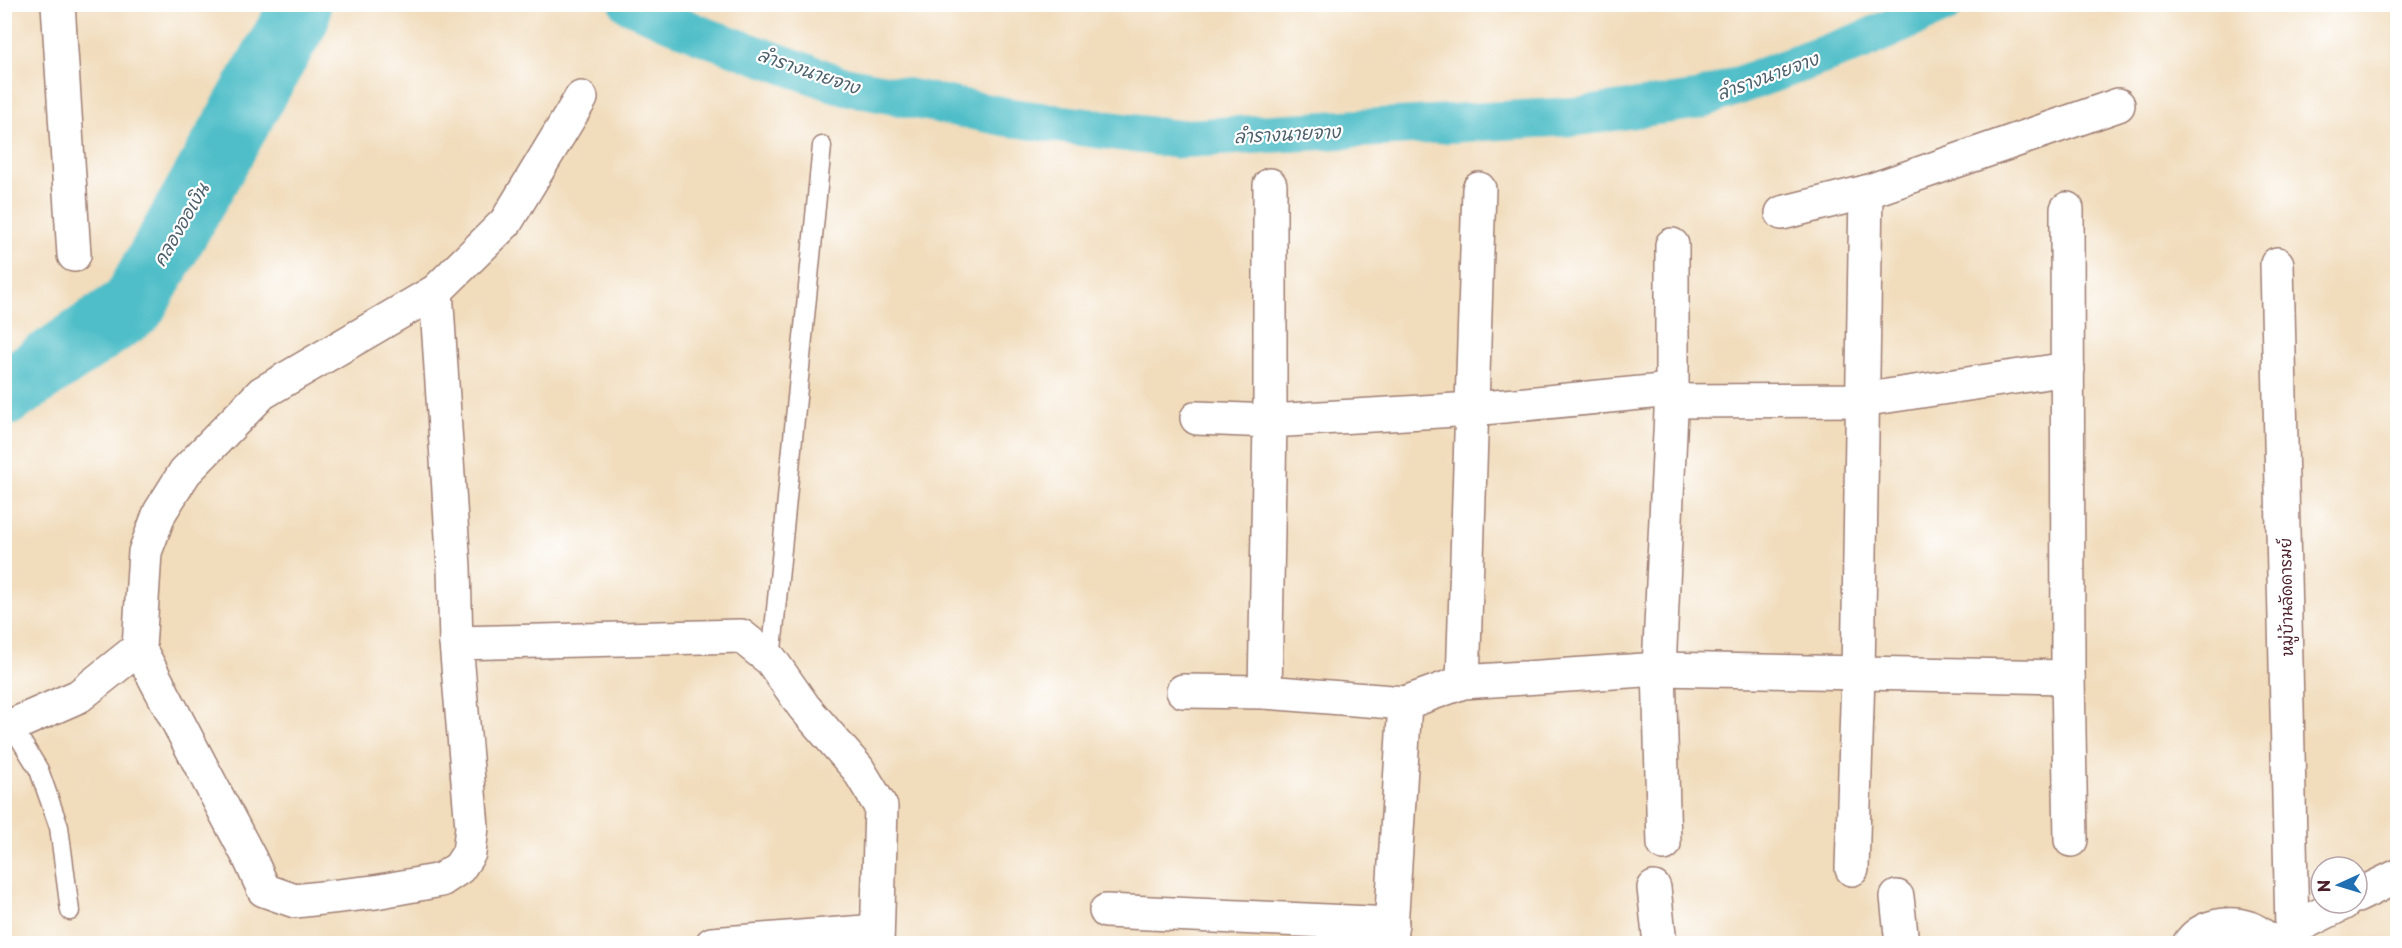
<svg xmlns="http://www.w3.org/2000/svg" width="2402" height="948" viewBox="0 0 2402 948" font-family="'Playpen Sans','Playpen Sans Thai',sans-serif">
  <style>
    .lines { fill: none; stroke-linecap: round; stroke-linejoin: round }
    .canal { stroke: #50bec8; stroke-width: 39 }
    .river { stroke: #50bec8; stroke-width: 66 }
    .service-casing { stroke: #9e7e73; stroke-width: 21 }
    .minor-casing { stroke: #9e7e73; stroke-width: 36 }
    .service { stroke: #fff; stroke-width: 18 }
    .minor { stroke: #fff; stroke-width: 33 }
    .labels { text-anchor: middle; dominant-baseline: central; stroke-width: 4.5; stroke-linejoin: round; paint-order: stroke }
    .street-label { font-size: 16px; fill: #4a1f2b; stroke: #fff }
    .water-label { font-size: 18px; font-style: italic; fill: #4c5f6a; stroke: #fff }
  </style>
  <rect width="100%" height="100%" fill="#fff"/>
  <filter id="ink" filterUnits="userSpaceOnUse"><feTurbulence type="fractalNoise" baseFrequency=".0167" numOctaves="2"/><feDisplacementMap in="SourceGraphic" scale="12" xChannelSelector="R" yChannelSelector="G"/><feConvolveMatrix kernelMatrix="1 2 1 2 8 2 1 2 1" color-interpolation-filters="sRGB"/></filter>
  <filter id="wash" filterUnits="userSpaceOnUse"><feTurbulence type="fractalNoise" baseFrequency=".008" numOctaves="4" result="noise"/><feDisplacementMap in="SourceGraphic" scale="24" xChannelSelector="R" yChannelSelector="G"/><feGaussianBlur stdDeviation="1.35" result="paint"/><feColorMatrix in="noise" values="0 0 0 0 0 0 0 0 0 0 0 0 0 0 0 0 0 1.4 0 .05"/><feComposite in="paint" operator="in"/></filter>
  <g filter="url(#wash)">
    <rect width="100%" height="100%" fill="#f1dcbb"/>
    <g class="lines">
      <path class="canal" d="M 629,4 L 701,35 L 841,85 L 1007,117 L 1175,139 L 1582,116 L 1698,100 L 1862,41 L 1945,4"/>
      <path class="river" d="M 4,394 L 133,306 L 297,17 L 298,4"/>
    </g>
  </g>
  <g filter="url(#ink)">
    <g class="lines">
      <g class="service-casing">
        <g id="service">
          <path d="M 771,660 L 822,146"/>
          <path d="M 12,726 L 39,770 L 59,827 L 70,911"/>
        </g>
      </g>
      <g class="minor-casing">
        <g id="minor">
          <path d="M 58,4 L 74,255"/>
          <path d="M 2067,209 L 2068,677 L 2071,840"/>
          <path d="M 1782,213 L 1866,192 L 2118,105"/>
          <path d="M 2277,264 L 2292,929"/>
          <path d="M 1671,401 L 1861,400 L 2068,369"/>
          <path d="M 1197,418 L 1270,421 L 1473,409 L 1672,390"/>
          <path d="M 456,643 L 741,636 L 771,660 L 804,707 L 858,769 L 881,807 L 877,944"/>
          <path d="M 139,648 L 250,859 L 264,890 L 295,901 L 375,892 L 441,880 L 459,868 L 469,853 L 472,827 L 456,643 L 454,567 L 436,291"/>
          <path d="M 1463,682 L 1479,189"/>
          <path d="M 1183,691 L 1265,692 L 1405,703"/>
          <path d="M 1265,692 L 1270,421 L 1270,185"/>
          <path d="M 4,729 L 79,696 L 139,648 L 145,552 L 160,512 L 185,472 L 262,393 L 436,291 L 506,222 L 581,98"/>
          <path d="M 1664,844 L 1659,669 L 1672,390 L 1672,245"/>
          <path d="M 1852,869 L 1858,674 L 1866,192"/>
          <path d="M 1654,888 L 1660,944"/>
          <path d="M 2357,896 L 2398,876"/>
          <path d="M 1897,897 L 1902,944"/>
          <path d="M 1106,911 L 1392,924"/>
          <path d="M 712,944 L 877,931"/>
          <path d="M 1390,944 L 1405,703 L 1463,682 L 1659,669 L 2068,677"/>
          <path d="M 2189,944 C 2201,925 2230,921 2249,928 C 2258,931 2266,939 2274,944"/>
          <path d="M 2280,944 L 2292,929 L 2344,903"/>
        </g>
      </g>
      <use href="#service" class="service"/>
      <use href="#minor" class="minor"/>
    </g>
  </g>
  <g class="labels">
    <g class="street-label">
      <text transform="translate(2285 597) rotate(-91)">หมู่บ้านลัดดารมย์</text>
    </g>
    <g class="water-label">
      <text transform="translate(809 70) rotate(19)">ลำรางนายจาง</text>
      <text transform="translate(1767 75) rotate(-20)">ลำรางนายจาง</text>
      <text transform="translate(1287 133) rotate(-3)">ลำรางนายจาง</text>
      <text transform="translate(180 224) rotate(-60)">คลองออเงิน</text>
    </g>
  </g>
  <rect width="2402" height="948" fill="none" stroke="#fff" stroke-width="24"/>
  <g transform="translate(2339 885) rotate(266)"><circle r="28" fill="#ffffff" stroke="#b7a5aa" stroke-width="1.5"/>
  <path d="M0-4.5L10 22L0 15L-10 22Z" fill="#1f6fb2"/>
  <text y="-9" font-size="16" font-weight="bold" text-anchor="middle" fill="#4a1f2b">N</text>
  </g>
</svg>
